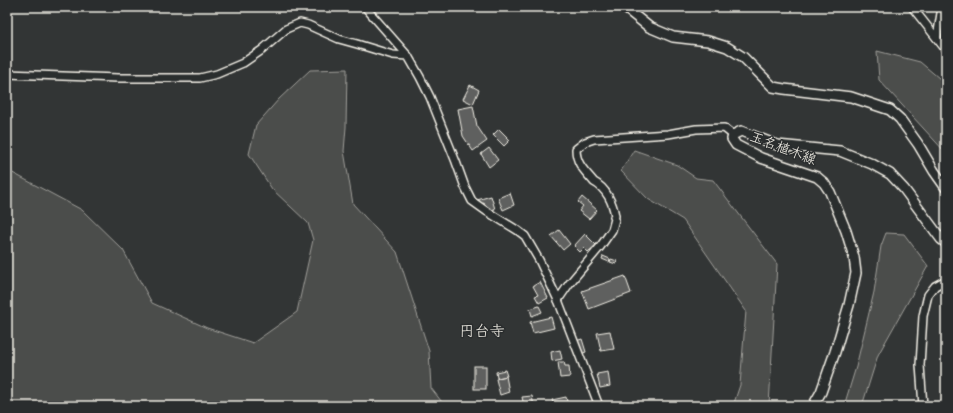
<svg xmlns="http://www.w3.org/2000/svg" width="953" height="413" viewBox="0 0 953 413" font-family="'Balsamiq Sans','Klee One',sans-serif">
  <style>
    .green { fill: #4b4d4c; stroke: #a09f9a }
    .building { fill: #5f605f; stroke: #f4f1e8 }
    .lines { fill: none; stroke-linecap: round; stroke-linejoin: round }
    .minor-casing { stroke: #f4f1e8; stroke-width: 10 }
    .major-casing { stroke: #f4f1e8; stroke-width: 12 }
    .minor { stroke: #2a2d2e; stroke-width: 7 }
    .major { stroke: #2a2d2e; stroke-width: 9 }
    .labels { text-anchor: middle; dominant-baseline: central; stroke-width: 3; stroke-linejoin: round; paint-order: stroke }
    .street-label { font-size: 14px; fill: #f4f1e8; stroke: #2a2d2e }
    .neighbourhood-label { font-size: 15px; fill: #f4f1e8; stroke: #2a2d2e }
  </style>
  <rect width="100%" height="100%" fill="#323535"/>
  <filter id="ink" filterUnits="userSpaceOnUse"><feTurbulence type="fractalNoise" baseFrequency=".025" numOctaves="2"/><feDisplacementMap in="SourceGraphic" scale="8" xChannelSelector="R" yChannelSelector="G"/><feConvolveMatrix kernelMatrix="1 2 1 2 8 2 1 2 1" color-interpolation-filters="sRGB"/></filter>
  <g filter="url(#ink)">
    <g class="green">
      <path d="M 877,51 L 920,62 L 946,84 L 946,153 L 879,80 Z"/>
      <path d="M 347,69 L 346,127 L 344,151 L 353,204 L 397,252 L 429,351 L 431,388 L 445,406 L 7,406 L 7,170 L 82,210 L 123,250 L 152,303 L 207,328 L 253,343 L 297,312 L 313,240 L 308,223 L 272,189 L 249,154 L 256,125 L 279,99 L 310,70 Z"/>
      <path d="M 634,150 L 677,165 L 696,178 L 713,180 L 777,264 L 769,406 L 733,406 L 740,385 L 746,311 L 683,220 L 648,199 L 621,171 Z"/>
      <path d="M 886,233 L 904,234 L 928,266 L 878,355 L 862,406 L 844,406 L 856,367 L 874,292 L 881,246 Z"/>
    </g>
    <g class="building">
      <path d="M 470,85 L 479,90 L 473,104 L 463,99 Z"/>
      <path d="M 473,106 L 477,126 L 487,141 L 473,151 L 463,136 L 458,109 Z"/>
      <path d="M 499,129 L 510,140 L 504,146 L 493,135 Z"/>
      <path d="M 489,148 L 498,160 L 489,167 L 481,154 Z"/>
      <path d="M 510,193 L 514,205 L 503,210 L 498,198 Z"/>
      <path d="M 491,196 L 495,209 L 486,211 L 484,203 L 479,205 L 477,200 Z"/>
      <path d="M 582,197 L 597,210 L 589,219 L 579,211 L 583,206 L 578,202 Z"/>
      <path d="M 559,230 L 570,244 L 563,250 L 551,236 Z"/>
      <path d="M 585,234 L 596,245 L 588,252 L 584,248 L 580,252 L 574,246 Z"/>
      <path d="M 603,256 L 610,259 L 609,262 L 602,259 Z"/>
      <path d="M 611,259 L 617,261 L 616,264 L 610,262 Z"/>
      <path d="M 625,276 L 631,293 L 589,309 L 582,291 Z"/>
      <path d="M 540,282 L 548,298 L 539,303 L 535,296 L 538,295 L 533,286 Z"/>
      <path d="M 539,306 L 542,312 L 532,316 L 530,309 Z"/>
      <path d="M 551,317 L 554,328 L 533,333 L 530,322 Z"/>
      <path d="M 610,331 L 614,349 L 601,351 L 597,333 Z"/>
      <path d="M 582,339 L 586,352 L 581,354 L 576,341 Z"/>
      <path d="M 560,350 L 562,359 L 552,361 L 551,352 Z"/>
      <path d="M 558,362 L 564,362 L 565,366 L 569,366 L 570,377 L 560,378 Z"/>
      <rect x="474" y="366" width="12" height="23"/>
      <path d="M 505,370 L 507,376 L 497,378 L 496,372 Z"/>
      <path d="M 608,372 L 610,386 L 600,388 L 597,374 Z"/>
      <path d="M 506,376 L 509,392 L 500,395 L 496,379 Z"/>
      <path d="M 532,396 L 534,406 L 524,406 L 522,397 Z"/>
      <path d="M 566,397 L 568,406 L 554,406 L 552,400 Z"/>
    </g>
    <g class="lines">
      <g class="minor-casing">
        <g id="minor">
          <path d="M 365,7 L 408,56 L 420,77 L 430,97 L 456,162 L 465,187 L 472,201 L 486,211 L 517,230 L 525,236 L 539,260 L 558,300 L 599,406"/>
          <path d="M 912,7 L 946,50"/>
          <path d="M 937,38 L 942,7"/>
          <path d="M 7,74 L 118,78 L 200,78 L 217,74 L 243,63 L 262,50 L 286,29 L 300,23 L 308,25 L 339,39 L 357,44 L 393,55 L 408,56"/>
          <path d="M 558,300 L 569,284 L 600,247 L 612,230 L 615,219 L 614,217 L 615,216 C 613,203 606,188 594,182 C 585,171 576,164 576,149 L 585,142 L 594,139 L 668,134 L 696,129 L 724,128 L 733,135"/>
          <path d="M 923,406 L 920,365 L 923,316 L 928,295 L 935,286 L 946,280"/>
        </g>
      </g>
      <g class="major-casing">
        <g id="major">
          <path d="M 624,7 L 649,27 L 673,37 L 708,41 L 727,47 L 743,57 L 773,87 L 784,89 L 851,97 L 890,110 L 900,119 L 918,144 L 934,171 L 946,188"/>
          <path d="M 813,406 L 821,392 L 835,352 L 849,305 L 856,273 L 854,257 L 846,231 L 830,192 L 824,183 L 817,177 L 761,158 L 736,145 L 732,139 L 733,135 L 741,131 L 777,145 L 840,151 L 872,164 L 890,174 L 904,189 L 941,239 L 946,243"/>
        </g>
      </g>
      <use href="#minor" class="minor"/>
      <use href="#major" class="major"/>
    </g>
  </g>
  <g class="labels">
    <g class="street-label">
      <text transform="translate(783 148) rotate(21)">玉名植木線</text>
    </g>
    <g class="neighbourhood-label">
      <text x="482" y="331">円台寺</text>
    </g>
  </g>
  <rect width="953" height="413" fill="none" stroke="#2a2d2e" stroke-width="24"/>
  <rect x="12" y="12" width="929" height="389" fill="none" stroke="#f4f1e8" stroke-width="1.5" filter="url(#ink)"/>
</svg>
